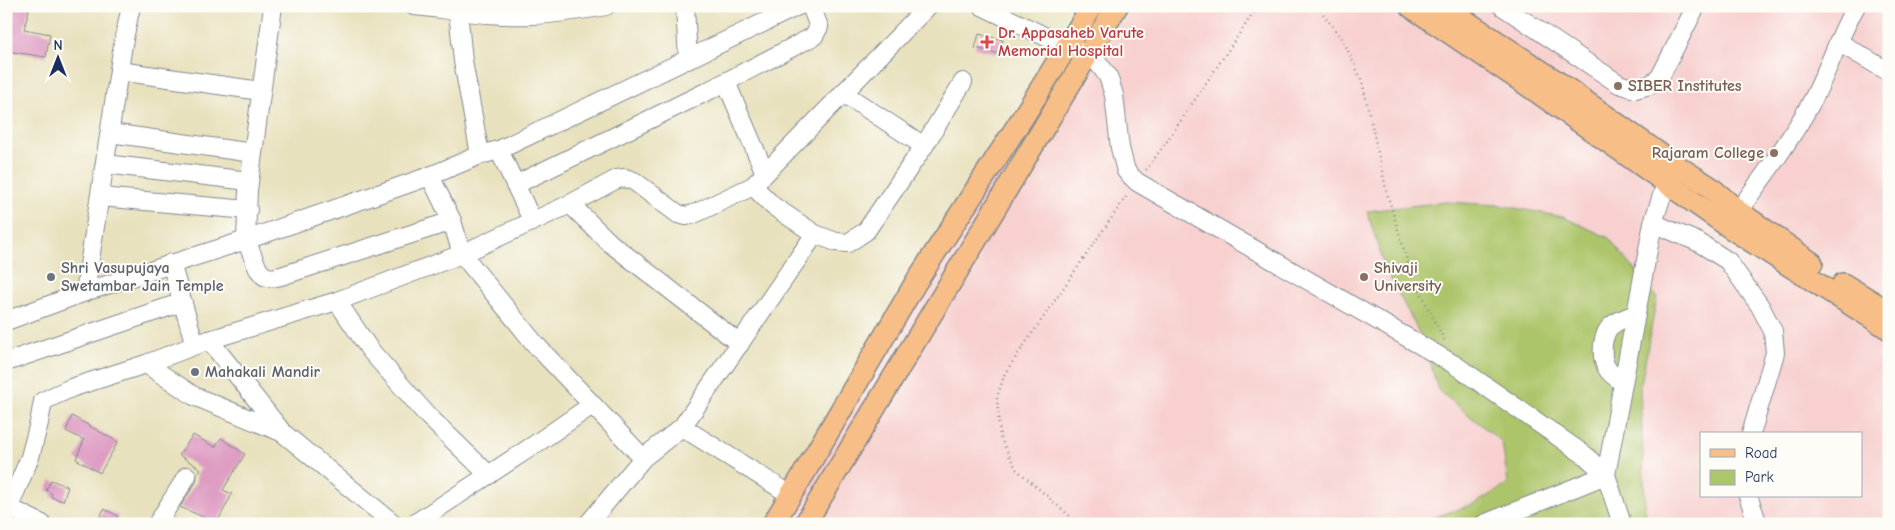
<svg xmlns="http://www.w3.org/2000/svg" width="1895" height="530" viewBox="0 0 1895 530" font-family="'Comic Neue',sans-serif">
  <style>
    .built { fill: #f7d0cf; fill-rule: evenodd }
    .green { fill: #adc56b; stroke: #647a64 }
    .building { fill: #de9cc3 }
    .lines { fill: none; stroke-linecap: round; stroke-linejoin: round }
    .minor-casing { stroke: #82888e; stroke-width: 20 }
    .major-casing { stroke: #82888e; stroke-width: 24 }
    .path { stroke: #82888e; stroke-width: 2.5; stroke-dasharray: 1 4; stroke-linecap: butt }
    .minor { stroke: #fff; stroke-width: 18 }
    .major { stroke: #f7be87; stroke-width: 21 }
    .health-dot { fill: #e0444e; stroke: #fdfcf7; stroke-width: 2 }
    .education-dot { fill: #8d6e63; stroke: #fdfcf7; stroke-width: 2 }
    .worship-dot { fill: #6b7280; stroke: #fdfcf7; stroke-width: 2 }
    .labels { text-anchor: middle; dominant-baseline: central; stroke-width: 4; stroke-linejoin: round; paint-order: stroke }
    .health-label { font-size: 16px; font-weight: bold; fill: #be3a42; stroke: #fdfcf7; text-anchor: start }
    .education-label { font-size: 16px; font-weight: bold; fill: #785e54; stroke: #fdfcf7; text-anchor: start }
    .worship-label { font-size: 16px; font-weight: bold; fill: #5b616d; stroke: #fdfcf7; text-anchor: start }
  </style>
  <rect width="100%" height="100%" fill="#fdfcf7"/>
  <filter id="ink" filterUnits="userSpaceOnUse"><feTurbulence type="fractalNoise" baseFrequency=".02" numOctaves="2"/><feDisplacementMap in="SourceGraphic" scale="10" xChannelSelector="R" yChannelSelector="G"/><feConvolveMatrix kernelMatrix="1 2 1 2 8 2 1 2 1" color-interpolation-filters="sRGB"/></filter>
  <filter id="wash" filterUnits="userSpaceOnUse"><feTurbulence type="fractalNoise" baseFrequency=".0096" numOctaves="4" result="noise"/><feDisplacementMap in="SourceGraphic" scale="20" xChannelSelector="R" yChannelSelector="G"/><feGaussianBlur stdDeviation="1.12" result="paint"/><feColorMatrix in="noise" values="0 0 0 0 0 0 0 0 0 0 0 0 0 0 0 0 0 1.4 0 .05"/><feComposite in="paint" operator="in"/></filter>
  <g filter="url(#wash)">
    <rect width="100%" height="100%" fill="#e8e1bd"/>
    <g class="built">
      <path d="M 1092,6 L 1410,6 L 1889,329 L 1889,524 L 770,524 ZM 1701,434 L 1861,434 L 1861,496 L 1701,496 Z"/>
      <path d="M 1443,6 L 1889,6 L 1889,312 L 1834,279 Z"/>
    </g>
    <path class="green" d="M 1446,202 L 1499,205 L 1563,217 L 1609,238 L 1657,297 L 1640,389 L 1646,524 L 1424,524 L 1430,519 L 1476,503 L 1508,484 L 1502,442 L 1438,390 L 1424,342 L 1385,268 L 1367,211 Z"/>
    <g id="blocks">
      <g class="building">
        <path d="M 6,6 L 30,6 L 24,29 L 50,34 L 46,57 L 6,51 Z"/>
        <path d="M 979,34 L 1003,40 L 1000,54 L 975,48 Z"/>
        <path d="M 72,416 L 118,442 L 100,473 L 76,459 L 84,440 L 66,431 Z"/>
        <path d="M 193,435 L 215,447 L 221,438 L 245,454 L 223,490 L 232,494 L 217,523 L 180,507 L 196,482 L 197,474 L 201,469 L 179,455 Z"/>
        <path d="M 51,480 L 68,487 L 63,501 L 51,497 L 52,494 L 46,490 Z"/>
        <path d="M 104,509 L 118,516 L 114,524 L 97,524 Z"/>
      </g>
    </g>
  </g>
  <g filter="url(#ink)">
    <use href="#blocks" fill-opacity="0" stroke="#82888e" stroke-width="1"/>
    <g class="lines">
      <g class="minor-casing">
        <g id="minor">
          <path d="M 273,6 L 248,190 L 246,240 L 258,269 L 264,276 L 272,278 L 281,276 L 452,221"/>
          <path d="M 414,6 C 454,10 493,17 533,15 C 558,14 582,10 606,6"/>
          <path d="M 685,6 L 688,60"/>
          <path d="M 982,6 L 1067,47 L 1088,55 L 1099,64 L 1108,76 L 1114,95 L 1120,148 L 1126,171 L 1137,182 L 1455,365 L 1586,456 L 1606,475 L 1622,524"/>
          <path d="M 1502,6 L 1619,84 L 1635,89 L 1650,85 L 1660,77 L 1696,6"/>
          <path d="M 458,11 L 463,61 L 480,155"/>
          <path d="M 1838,42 L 1889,72"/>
          <path d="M 119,71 L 261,91"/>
          <path d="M 726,82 L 765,173"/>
          <path d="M 843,93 L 924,146"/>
          <path d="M 110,133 L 253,153"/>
          <path d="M 499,150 L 532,220"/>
          <path d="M 105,164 L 249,181"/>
          <path d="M 430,176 L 452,221 L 462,254 L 535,344 L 643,458"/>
          <path d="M 515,185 L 710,90 L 814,36 L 819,27 L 811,6"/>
          <path d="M 753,186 L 773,206 L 815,234 L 836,242 L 848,243 L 866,231 L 924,146 L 963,82"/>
          <path d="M 100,197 L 248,210"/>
          <path d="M 570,204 L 610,243 L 740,344"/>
          <path d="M 1738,211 C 1764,176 1790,141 1811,103 C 1828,72 1838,37 1856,6"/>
          <path d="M 1653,223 L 1698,242 L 1728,261 L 1760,306 L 1773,331 L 1775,353 L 1751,434"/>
          <path d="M 171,263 L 195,345"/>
          <path d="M 85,292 L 123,44 L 131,6"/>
          <path d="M 337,301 L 370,350 L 428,416 L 489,475"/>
          <path d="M 6,321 L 85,292 L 246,240 L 430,176 L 480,155 L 499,150 L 798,6"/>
          <path d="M 209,340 L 283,433 L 394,524"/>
          <path d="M 6,362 L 183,302"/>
          <path d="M 146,364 L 194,396 L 281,432"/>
          <path d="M 1623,382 C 1606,373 1601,363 1603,344 C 1604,338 1606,330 1611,326 C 1618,320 1627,317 1636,314"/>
          <path d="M 682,427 L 791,495"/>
          <path d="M 1748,496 L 1758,524"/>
          <path d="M 6,506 L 42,524"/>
          <path d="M 9,507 L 30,457 L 39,423 L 43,401 L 71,388 L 146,364 L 209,340 L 337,301 L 462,254 L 570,204 L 617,179 L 625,178 L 634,181 L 678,214 L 686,216 L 694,214 L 753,186 L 928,6"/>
          <path d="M 157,524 L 187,476"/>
          <path d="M 414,524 L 540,441 L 592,405"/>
          <path d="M 588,524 L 643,458 L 682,427 L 815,234"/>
          <path d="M 1484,524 L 1606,475 L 1653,223 L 1666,183"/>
        </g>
      </g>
      <g class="major-casing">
        <g id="major">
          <path d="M 1410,6 L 1533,89 L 1732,229 L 1889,329"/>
          <path d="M 1443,6 L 1562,85 L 1674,164 L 1710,187 L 1738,211 L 1812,263"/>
          <path d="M 1843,284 L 1889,312"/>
          <path d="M 773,524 L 803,475 L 916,282 L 1023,117 L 1092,6"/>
          <path d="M 805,524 L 1117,6"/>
        </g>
      </g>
      <g class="path">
        <path d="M 1317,6 L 1343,40 L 1362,81 L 1387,193 L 1410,270 L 1444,340"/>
        <path d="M 1146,170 L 1165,144 L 1258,6"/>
        <path d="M 1082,524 L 1073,519 L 1016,469 L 1000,437 L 997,398 L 1005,373 L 1128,194"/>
        <path d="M 1538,524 L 1543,517"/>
      </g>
      <use href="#minor" class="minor"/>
      <use href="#major" class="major"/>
    </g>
  </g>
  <path class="health-dot" d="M984.5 34.5h5v5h5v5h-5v5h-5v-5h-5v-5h5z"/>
  <g class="education-dot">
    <circle cx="1618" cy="86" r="5"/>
    <circle cx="1774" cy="153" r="5"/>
    <circle cx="1364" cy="277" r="5"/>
  </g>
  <g class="worship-dot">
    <circle cx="51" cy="277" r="5"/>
    <circle cx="195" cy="372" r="5"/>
  </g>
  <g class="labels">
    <g class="health-label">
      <text x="998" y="33">Dr. Appasaheb Varute<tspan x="998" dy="18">Memorial Hospital</tspan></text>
    </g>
    <g class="education-label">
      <text x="1628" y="86">SIBER Institutes</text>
      <text x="1764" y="153" text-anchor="end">Rajaram College</text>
      <text x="1374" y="268">Shivaji<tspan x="1374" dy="18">University</tspan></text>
    </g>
    <g class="worship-label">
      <text x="61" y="268">Shri Vasupujaya<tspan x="61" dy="18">Swetambar Jain Temple</tspan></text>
      <text x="205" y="372">Mahakali Mandir</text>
    </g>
  </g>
  <rect width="1895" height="530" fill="none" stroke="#fdfcf7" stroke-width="25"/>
  <rect x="1700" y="432" width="162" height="65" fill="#fdfcf7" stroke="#a3aaba"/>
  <rect x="1710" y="449" width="25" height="8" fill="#f7be87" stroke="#a3aaba"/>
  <text x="1745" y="458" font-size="15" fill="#1b2f5e">Road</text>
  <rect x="1710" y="470" width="25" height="15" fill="#adc56b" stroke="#a3aaba"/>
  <text x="1745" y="482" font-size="15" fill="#1b2f5e">Park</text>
  <g transform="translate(58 58)" stroke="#fdfcf7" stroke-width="4" paint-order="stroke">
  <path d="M0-4L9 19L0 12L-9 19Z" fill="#1b2f5e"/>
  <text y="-8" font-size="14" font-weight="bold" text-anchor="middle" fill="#1b2f5e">N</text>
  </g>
</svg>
